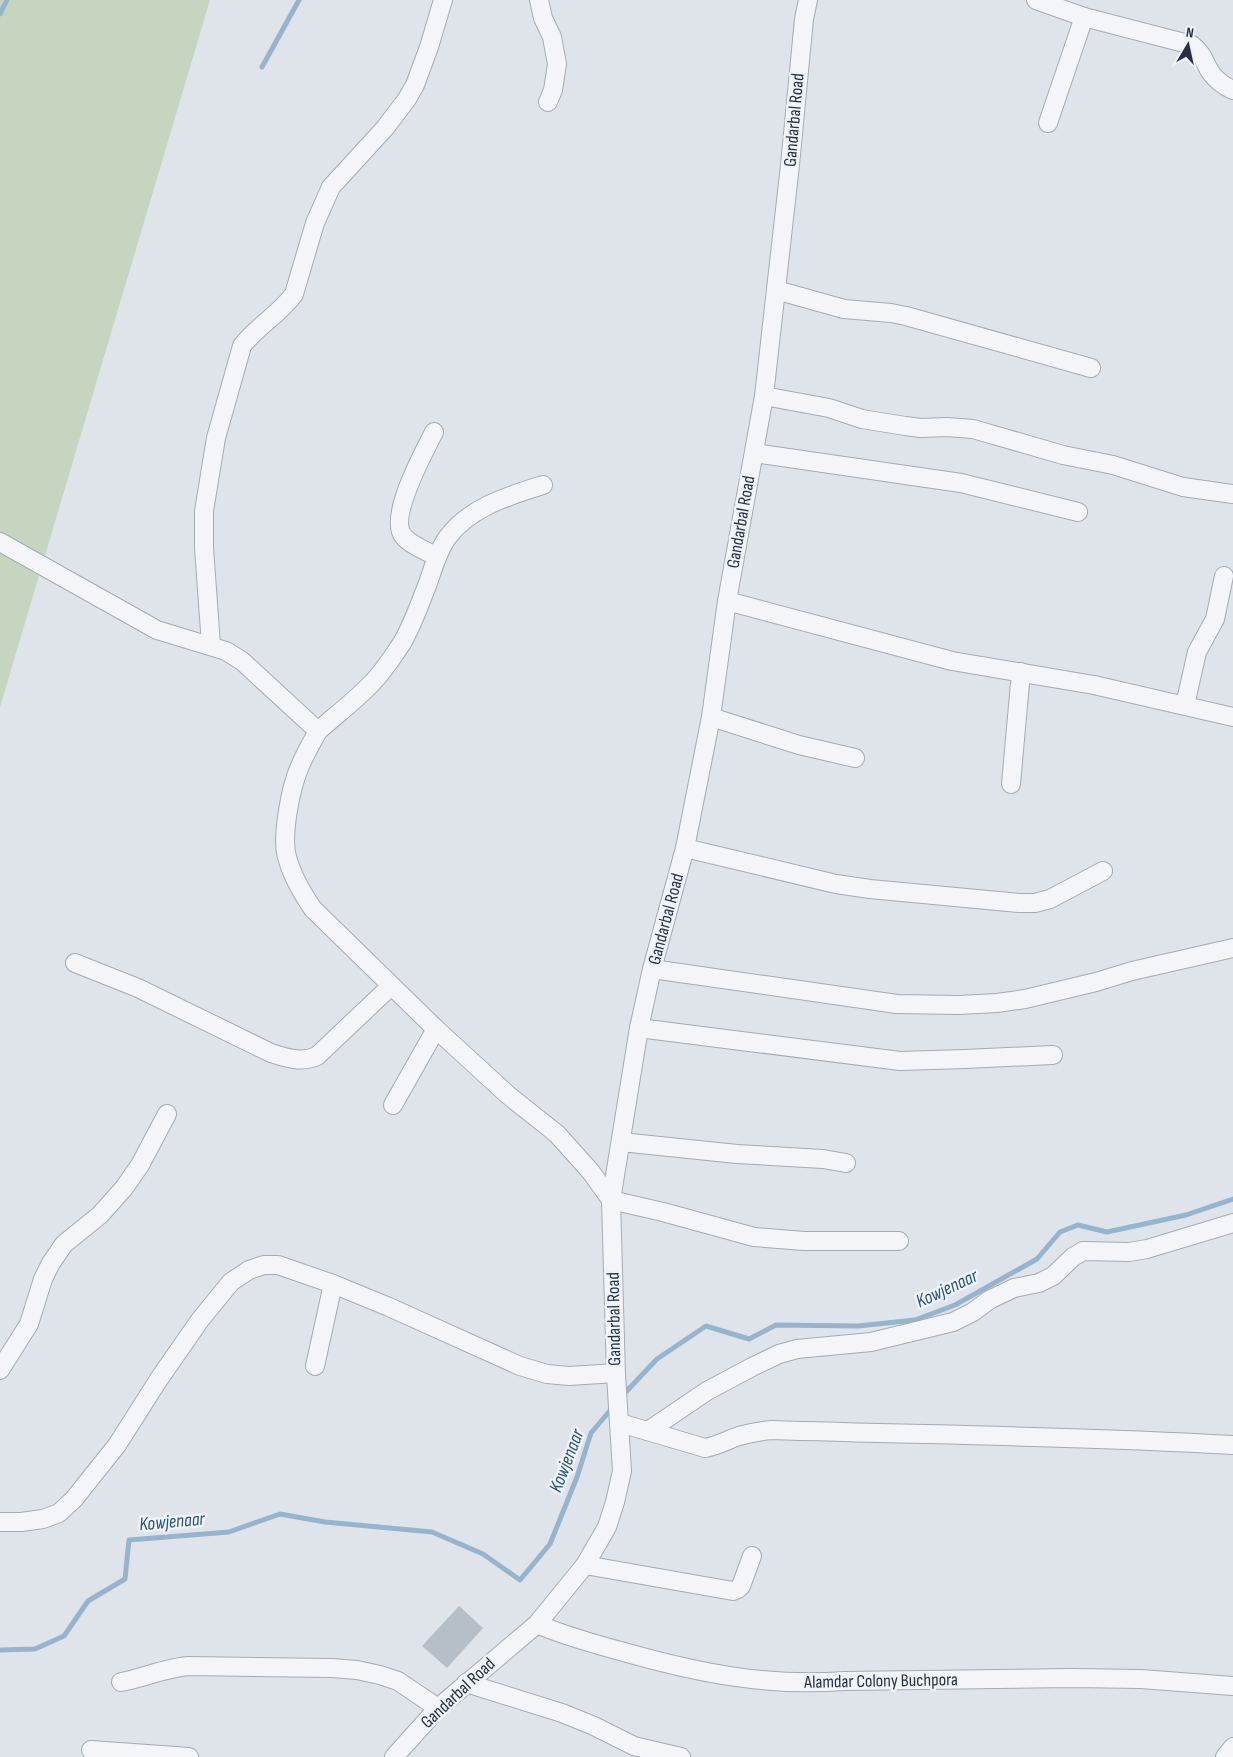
<svg xmlns="http://www.w3.org/2000/svg" width="1233" height="1757" viewBox="0 0 1233 1757" font-family="'Sofia Sans Condensed',sans-serif">
  <style>
    .green { fill: #c6d5c0 }
    .lines { fill: none; stroke-linecap: round; stroke-linejoin: round }
    .stream { stroke: #97b4ce; stroke-width: 5 }
    .building { fill: #b6bec8 }
    .minor-casing { stroke: #a4abb5; stroke-width: 20 }
    .minor { stroke: #f3f5f8; stroke-width: 18 }
    .labels { text-anchor: middle; dominant-baseline: central; stroke-width: 5; stroke-linejoin: round; paint-order: stroke }
    .street-label { font-size: 18px; fill: #263243; stroke: #eff3f7 }
    .water-label { font-size: 19px; font-style: italic; fill: #2c547c; stroke: #eff3f7 }
  </style>
  <rect width="100%" height="100%" fill="#dfe4ea"/>
  <path class="green" d="M 0,0 L 210,0 L 0,707 Z"/>
  <g class="lines">
    <g class="stream">
      <path d="M 0,14 L 7,0"/>
      <path d="M 262,67 L 299,0"/>
      <path d="M 622,1396 L 657,1359 L 706,1326 L 749,1339 L 776,1325 L 858,1326 L 915,1320 L 955,1305 L 1037,1259 L 1060,1232 L 1078,1225 L 1107,1232 L 1186,1215 L 1233,1199"/>
      <path d="M 0,1650 L 35,1649 L 64,1636 L 88,1601 L 125,1579 L 129,1540 L 229,1532 L 280,1514 L 325,1522 L 432,1532 L 483,1554 L 520,1580 L 550,1544 L 577,1477 L 591,1433 L 613,1407"/>
    </g>
  </g>
  <path class="building" d="M 459,1606 L 483,1628 L 447,1668 L 422,1646 Z"/>
  <g class="lines">
    <g class="minor-casing">
      <g id="minor">
        <path d="M 539,0 L 543,18 L 552,37 L 557,64 L 553,90 L 548,102"/>
        <path d="M 1036,0 L 1084,17 L 1192,45 C 1201,52 1203,58 1208,68 C 1213,78 1224,86 1233,90"/>
        <path d="M 1048,123 L 1084,17"/>
        <path d="M 776,290 L 844,309 L 891,313 L 906,316 L 1091,368"/>
        <path d="M 764,396 L 829,408 L 862,419 L 905,426 L 921,428 L 947,427 L 973,429 L 1063,455 L 1113,465 L 1183,487 L 1233,494"/>
        <path d="M 434,432 C 424,452 387,519 404,537 C 412,546 427,551 437,557"/>
        <path d="M 754,453 L 961,483 L 1078,512"/>
        <path d="M 0,542 L 157,630 L 226,651 L 242,661 L 318,731 C 312,742 305,754 300,766 C 291,786 281,836 287,857 C 292,876 302,893 313,909 L 436,1029 L 508,1095 L 557,1134 L 591,1172 L 611,1200 L 663,1212 L 754,1237 L 804,1241 L 899,1241"/>
        <path d="M 727,601 L 952,661 L 1094,685 L 1233,717"/>
        <path d="M 211,645 L 204,548 L 204,511 L 216,438 L 242,346 C 257,326 280,314 294,294 L 315,223 L 331,187 L 385,128 L 407,99 L 415,85 L 429,47 L 443,0"/>
        <path d="M 1185,705 L 1197,652 L 1215,619 L 1224,576"/>
        <path d="M 711,717 L 799,745 L 855,758"/>
        <path d="M 318,731 C 336,715 356,700 372,683 C 384,671 393,656 402,643 C 413,624 420,603 428,583 C 433,568 438,551 447,538 C 470,507 508,496 543,485"/>
        <path d="M 1011,784 L 1021,672"/>
        <path d="M 685,848 L 836,884 L 870,889 L 1019,903 L 1035,903 L 1050,899 L 1103,871"/>
        <path d="M 75,963 L 138,988 L 271,1053 C 286,1058 302,1063 317,1056 L 391,986"/>
        <path d="M 652,969 L 897,1004 L 959,1005 L 997,1003 L 1025,999 L 1096,982 L 1132,971 L 1233,948"/>
        <path d="M 639,1028 L 900,1061 L 965,1059 L 1053,1055"/>
        <path d="M 393,1105 L 436,1029"/>
        <path d="M 621,1142 L 737,1154 L 823,1159 L 846,1163"/>
        <path d="M 315,1366 L 333,1284"/>
        <path d="M 0,1370 L 29,1324 L 43,1279 L 51,1263 L 64,1244 L 100,1215 L 124,1188 L 140,1165 L 167,1114"/>
        <path d="M 620,1423 L 705,1448 C 717,1446 727,1440 739,1436 C 750,1433 761,1431 772,1430 C 926,1435 1079,1436 1233,1445"/>
        <path d="M 648,1431 L 707,1391 L 752,1367 L 779,1354 L 797,1349 L 871,1342 L 953,1322 L 973,1312 L 989,1300 L 1014,1288 L 1039,1283 L 1053,1276 L 1073,1257 L 1083,1251 L 1129,1252 L 1147,1249 L 1233,1223"/>
        <path d="M 0,1522 L 21,1522 L 43,1519 L 59,1513 L 74,1499 L 117,1445 L 159,1379 L 200,1320 L 231,1282 L 249,1270 L 264,1265 L 278,1265 L 333,1284 L 389,1307 L 520,1366 L 547,1374 L 569,1376 L 616,1373"/>
        <path d="M 585,1565 L 733,1591 L 738,1589 L 741,1586 L 752,1556"/>
        <path d="M 537,1624 C 565,1636 594,1644 624,1652 C 698,1673 768,1687 845,1681 L 1072,1678 L 1141,1679 L 1233,1686"/>
        <path d="M 121,1682 C 143,1678 165,1668 188,1666 L 332,1668 L 357,1670 L 380,1675 L 398,1681 L 438,1708"/>
        <path d="M 466,1683 L 562,1713 L 594,1726 L 634,1746 L 681,1757"/>
        <path d="M 91,1750 L 189,1757"/>
        <path d="M 394,1757 L 438,1708 L 537,1624 L 585,1565 L 607,1527 L 615,1502 L 622,1471 L 616,1375 L 611,1200 L 639,1028 L 652,969 L 685,848 L 711,717 L 727,601 L 764,396 L 790,165 L 804,19 L 808,0"/>
        <path d="M 1225,1757 L 1233,1747"/>
      </g>
    </g>
    <use href="#minor" class="minor"/>
  </g>
  <g class="labels">
    <g class="street-label">
      <text transform="translate(794 120) rotate(-85)">Gandarbal Road</text>
      <text transform="translate(741 522) rotate(-80)">Gandarbal Road</text>
      <text transform="translate(666 919) rotate(-75)">Gandarbal Road</text>
      <text transform="translate(614 1319) rotate(-91)">Gandarbal Road</text>
      <text transform="translate(881 1681) rotate(-1)">Alamdar Colony Buchpora</text>
      <text transform="translate(458 1693) rotate(-43)">Gandarbal Road</text>
    </g>
    <g class="water-label">
      <text transform="translate(947 1289) rotate(-25)">Kowjenaar</text>
      <text transform="translate(567 1461) rotate(-69)">Kowjenaar</text>
      <text transform="translate(172 1522) rotate(-5)">Kowjenaar</text>
    </g>
  </g>
  <g transform="translate(1188 45) rotate(9)" stroke="#eff3f7" stroke-width="4" paint-order="stroke">
  <path d="M0-4L9 19L0 12L-9 19Z" fill="#263243"/>
  <text y="-8" font-size="14" font-weight="bold" text-anchor="middle" fill="#263243">N</text>
  </g>
</svg>
